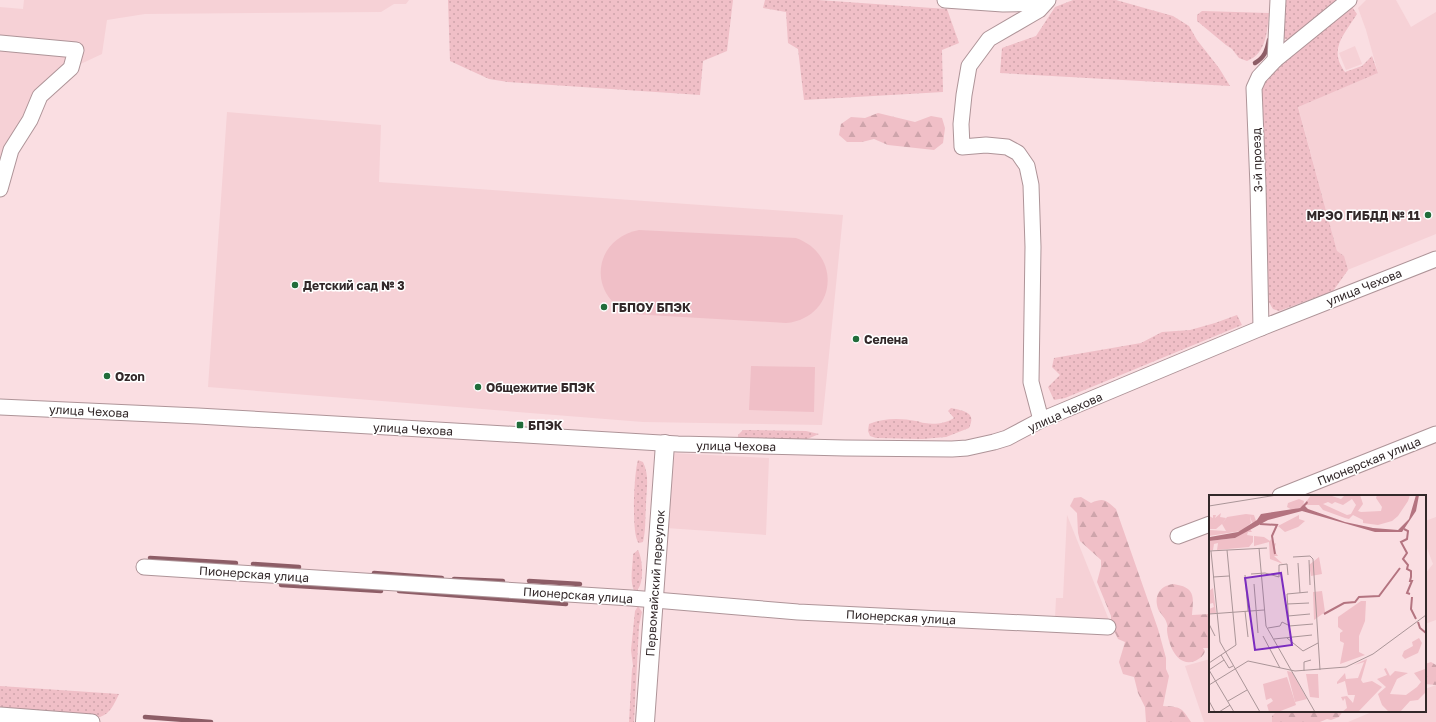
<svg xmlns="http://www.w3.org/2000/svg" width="1436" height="722" viewBox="0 0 1436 722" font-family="'Golos Text',sans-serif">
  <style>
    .built { fill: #f6d1d6 }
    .grass { fill: url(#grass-dots) }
    .forest { fill: url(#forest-firs) }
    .pitch { fill: #f0bfc7 }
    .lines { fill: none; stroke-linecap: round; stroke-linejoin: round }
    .stream { stroke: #8d5d66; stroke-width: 4.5 }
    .minor-casing { stroke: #ae9498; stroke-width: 17 }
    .tertiary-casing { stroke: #ae9498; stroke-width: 20 }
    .minor { stroke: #fff; stroke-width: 15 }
    .tertiary { stroke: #fff; stroke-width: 18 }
    .poi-dot { fill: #216c3a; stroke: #fff; stroke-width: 1.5 }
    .labels { text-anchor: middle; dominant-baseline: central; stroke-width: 3; stroke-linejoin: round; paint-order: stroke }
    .street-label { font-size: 12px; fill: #322829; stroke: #fff }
    .poi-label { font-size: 12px; font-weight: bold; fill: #322829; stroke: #fff; text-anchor: start }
    .inset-river { fill: none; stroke: #b47480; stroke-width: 2 }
    .inset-road { fill: none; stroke: #aa9598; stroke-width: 1 }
    .view { fill: #7b2cbf; fill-opacity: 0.15; stroke: #7b2cbf; stroke-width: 2 }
    .inset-edge { fill: none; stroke: #322829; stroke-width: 2 }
  </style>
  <defs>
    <pattern id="grass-dots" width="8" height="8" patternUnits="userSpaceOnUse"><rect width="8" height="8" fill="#f0bfc7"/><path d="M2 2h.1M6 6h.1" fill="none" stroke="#cea4ab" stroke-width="1.8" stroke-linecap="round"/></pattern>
    <pattern id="forest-firs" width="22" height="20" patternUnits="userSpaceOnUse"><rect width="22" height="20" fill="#f0bfc7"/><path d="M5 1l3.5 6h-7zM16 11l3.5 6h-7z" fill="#cea4ab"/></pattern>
  </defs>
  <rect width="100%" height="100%" fill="#fadee2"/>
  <g class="built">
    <path d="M 24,0 L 409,0 L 406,4 L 394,4 L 381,12 L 145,14 L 107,20 L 102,54 L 57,75 L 0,171 L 0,7 L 23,9 Z"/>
    <path d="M 1366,0 L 1396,0 L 1411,27 L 1436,12 L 1436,234 L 1345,271 L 1337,251 L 1298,106 L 1378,73 L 1366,30 L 1358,8 Z"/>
    <path d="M 1355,46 L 1362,64 L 1346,70 L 1339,53 Z"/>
    <path d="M 227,112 L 381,125 L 379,182 L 843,215 L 822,425 L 643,422 L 208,387 Z"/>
    <path d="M 671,453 L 769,458 L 766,535 L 666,528 Z"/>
    <path d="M 1067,515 L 1109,620 L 1055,618 L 1056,598 L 1063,598 Z"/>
    <path d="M 1436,517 L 1436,620 L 1425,624 L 1425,574 L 1433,564 L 1425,543 L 1425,521 Z"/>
    <path d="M 1210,659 L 1210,711 L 1294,711 L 1274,722 L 1204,722 L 1185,666 Z"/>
    <path d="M 1436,685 L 1436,722 L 1348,722 L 1374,711 L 1425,711 L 1425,689 Z"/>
  </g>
  <g class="grass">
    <path d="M 448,0 L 733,0 L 727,51 L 703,61 L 700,95 L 508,82 L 489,79 L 450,61 Z"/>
    <path d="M 765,0 L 818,0 L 947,9 L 959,43 L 942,50 L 943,92 L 804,100 L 798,49 L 788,43 L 786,12 L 763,8 Z"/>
    <path d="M 1073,0 L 1116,0 L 1173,16 L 1189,26 L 1197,40 L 1219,68 L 1230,86 L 1000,73 L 1002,48 L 1036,36 L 1055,7 Z"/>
    <path d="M 1282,0 L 1337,0 L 1288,40 L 1283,38 Z"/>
    <path d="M 1352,7 L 1357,14 C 1344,35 1328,49 1345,72 L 1362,66 L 1372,56 L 1378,73 L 1298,107 L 1337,251 L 1344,256 L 1348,270 L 1333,291 L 1279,311 L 1273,309 L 1267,299 L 1261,90 L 1268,74 Z"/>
    <path d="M 1202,11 L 1269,13 C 1267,31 1267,53 1247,61 L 1239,58 L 1232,49 L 1226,45 L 1197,21 L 1197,15 Z"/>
    <path d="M 1237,315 L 1242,325 L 1065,398 L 1054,400 L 1048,387 L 1060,375 L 1052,367 L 1054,358 L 1141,343 L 1162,332 L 1190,330 L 1215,323 Z"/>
    <path d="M 951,408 C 964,411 977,412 969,428 L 946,437 L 922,439 L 876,438 L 870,436 L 868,431 L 869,424 C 883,418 901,418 916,421 C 919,421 921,423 925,423 C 934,425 947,423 954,418 L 948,411 Z"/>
    <path d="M 743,430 L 806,431 L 819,434 L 805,440 L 768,441 L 738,438 L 738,435 Z"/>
    <path d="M 638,460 L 643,462 C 650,476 646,491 646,506 C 645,518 646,530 643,542 L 639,543 C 631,537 634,472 638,460 Z"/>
    <path d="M 638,550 C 643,560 645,586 635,592 C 629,583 633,565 633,554 Z"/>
    <path d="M 638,606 L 642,612 L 639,626 L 634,722 L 629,722 L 632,669 L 633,666 L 631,650 L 635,611 Z"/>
    <path d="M 0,686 L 119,694 C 114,704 111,713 100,717 L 59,715 L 0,711 Z"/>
  </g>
  <g class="forest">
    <path d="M 878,113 L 915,122 L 931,116 L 942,118 L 945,128 L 943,143 L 934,150 L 888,145 L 874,139 L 862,142 L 847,142 L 839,135 L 841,124 L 851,117 L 865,118 Z"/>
    <path d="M 1081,497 L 1091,503 C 1105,497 1106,501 1116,509 L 1158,629 L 1166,658 L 1166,669 L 1169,676 L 1163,706 C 1181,707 1181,707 1191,722 L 1146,722 L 1145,707 L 1138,693 L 1134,677 L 1123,674 L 1119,662 L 1125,642 L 1118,639 L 1111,624 L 1111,616 L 1097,582 L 1101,567 L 1101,560 L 1080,541 L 1078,533 L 1077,513 L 1070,506 L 1074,498 Z"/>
    <path d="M 1173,584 C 1195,587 1194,596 1192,615 L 1210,614 L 1210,648 L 1203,648 L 1205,651 C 1204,656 1199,659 1195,661 C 1177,668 1168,644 1167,630 C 1167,626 1168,628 1167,624 C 1166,619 1162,615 1159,611 C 1153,597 1159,586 1173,584 Z"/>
    <path d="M 1431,662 L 1436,665 L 1436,685 L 1425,684 L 1425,664 Z"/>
    <path d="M 1277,711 L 1343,711 L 1339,717 L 1331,720 L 1327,719 L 1320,722 L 1272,722 L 1272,716 Z"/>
  </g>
  <g class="pitch">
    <path d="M 639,230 L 796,238 C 843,255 836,318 786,323 L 631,314 C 587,296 592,239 639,230 Z"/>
    <path d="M 751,366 L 815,367 L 814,412 L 749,410 Z"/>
  </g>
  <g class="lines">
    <g class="stream">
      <path d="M 1255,63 C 1265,57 1267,50 1269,40"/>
      <path d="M 150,558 L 236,563"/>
      <path d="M 253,564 L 299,567"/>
      <path d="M 374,573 L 442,578"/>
      <path d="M 454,579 L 503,581"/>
      <path d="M 529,581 L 580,584"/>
      <path d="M 281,585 L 381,591"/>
      <path d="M 399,591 L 566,604"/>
      <path d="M 145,717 L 211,722"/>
    </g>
    <g class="minor-casing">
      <g id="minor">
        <path d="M 945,0 L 1003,4 L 1045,3"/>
        <path d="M 0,43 L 76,50 L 71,68 L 40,96 L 30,120 L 11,150 L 0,189"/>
        <path d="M 1275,60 L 1349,0"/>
        <path d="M 1261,328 L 1258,186 L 1254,88 L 1259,77 L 1275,60 L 1278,0"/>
        <path d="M 0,407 L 198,416 L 678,444 L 845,448 L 952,449 L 967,448 L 994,442 L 1007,438 L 1041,420 L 1261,328 L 1436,259"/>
        <path d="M 1041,420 L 1031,382 L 1033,247 L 1031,185 L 1027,166 L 1018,153 L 1007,147 L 986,145 L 962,147 L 961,124 L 964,95 L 969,66 L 989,39 L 1039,10 L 1048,0"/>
        <path d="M 1280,496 L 1436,434"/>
        <path d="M 1178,536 L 1210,524"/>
        <path d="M 144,567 L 631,598 L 798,612 L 1108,627"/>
        <path d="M 0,715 L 92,722"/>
      </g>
    </g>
    <g class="tertiary-casing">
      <path id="tertiary" d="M 645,722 L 665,444"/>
    </g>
    <use href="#minor" class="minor"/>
    <use href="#tertiary" class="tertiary"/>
  </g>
  <g class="poi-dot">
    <circle cx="1428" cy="215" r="4"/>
    <circle cx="295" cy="285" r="4"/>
    <circle cx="604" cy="307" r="4"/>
    <circle cx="856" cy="339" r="4"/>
    <circle cx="107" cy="376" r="4"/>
    <circle cx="478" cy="387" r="4"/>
    <rect x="516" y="421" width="8" height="8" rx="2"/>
  </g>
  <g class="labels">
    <g class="street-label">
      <text transform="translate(1257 160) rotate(-92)">3-й проезд</text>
      <text transform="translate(1364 287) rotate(-22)">улица Чехова</text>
      <text transform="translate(89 411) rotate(3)">улица Чехова</text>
      <text transform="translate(1065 412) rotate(-24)">улица Чехова</text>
      <text transform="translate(413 429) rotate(3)">улица Чехова</text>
      <text transform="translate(736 446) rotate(1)">улица Чехова</text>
      <text transform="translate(1369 461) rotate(-22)">Пионерская улица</text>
      <text transform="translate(254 574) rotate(4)">Пионерская улица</text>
      <text transform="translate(655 583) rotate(-86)">Первомайский переулок</text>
      <text transform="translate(578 595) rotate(4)">Пионерская улица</text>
      <text transform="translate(901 617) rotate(3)">Пионерская улица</text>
    </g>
    <g class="poi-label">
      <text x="1420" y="215" text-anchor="end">МРЭО ГИБДД № 11</text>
      <text x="303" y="285">Детский сад № 3</text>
      <text x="612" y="307">ГБПОУ БПЭК</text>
      <text x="864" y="339">Селена</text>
      <text x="115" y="376">Ozon</text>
      <text x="486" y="387">Общежитие БПЭК</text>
      <text x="528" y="425">БПЭК</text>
    </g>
  </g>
  <g transform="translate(1209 495)">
    <rect width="217" height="217" fill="#fadee2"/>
    <path d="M 110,62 L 113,79 L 102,81 L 100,70 ZM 113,96 L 116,117 L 105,125 L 104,97 ZM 152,106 L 157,106 L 156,126 L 150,141 L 150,157 L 156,160 L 131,169 L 135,148 L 131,146 L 131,138 L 134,136 L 129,132 L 129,122 ZM 210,143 L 213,148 L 209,158 L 196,164 L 193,161 L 195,156 L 204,151 L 203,147 ZM 177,173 L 181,181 L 186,176 L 199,178 L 188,184 L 181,199 L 197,200 L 208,192 L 212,187 L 205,178 L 216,174 L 217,197 L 209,205 L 201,206 L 191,217 L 180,217 L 173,210 L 169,199 L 177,192 L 168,184 L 178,180 L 175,174 ZM 97,179 L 109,179 L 110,203 L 101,202 Z" fill="#f0bfc7"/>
    <path d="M 90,4 L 95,6 L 94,12 L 83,15 L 78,12 L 79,8 ZM 12,18 L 11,22 L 17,23 L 13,29 L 7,34 L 0,34 L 0,21 L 4,23 L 4,20 L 7,20 L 6,23 ZM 37,19 L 45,20 L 47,26 L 43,28 L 41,21 L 42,28 L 32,36 L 0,41 L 0,35 L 17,36 L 13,29 L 18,22 ZM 41,34 L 43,37 L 39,37 L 38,40 L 44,41 L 44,47 L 40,52 L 8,55 L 9,48 L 5,49 L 4,55 L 0,55 L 0,46 L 26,43 ZM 45,41 L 55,42 L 61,46 L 62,44 L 65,49 L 67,48 L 65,55 L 69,61 L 65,61 L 74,69 L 61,64 L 60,47 L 45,51 ZM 4,93 L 7,118 L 0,119 L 0,114 L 5,112 L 4,108 L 0,109 L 0,96 ZM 162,162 L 158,164 L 152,185 L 154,188 L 163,186 L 173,192 L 149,217 L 133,217 L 138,213 L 136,203 L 134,206 L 132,202 L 138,201 L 144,208 L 146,200 L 139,200 L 136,186 L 128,189 L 128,187 L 136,178 L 137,184 L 149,183 L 155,167 L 145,170 ZM 78,176 L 83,177 L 98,204 L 86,207 Z" fill="#f0bfc7"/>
    <path d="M 102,0 L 120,0 L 132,4 L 136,0 L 151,0 L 154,9 L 149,16 L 152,17 L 172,16 L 173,12 L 167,3 L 168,0 L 201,0 L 199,6 L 189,21 L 183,26 L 169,30 L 154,28 L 154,25 L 144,20 L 140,24 L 136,23 L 114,15 L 110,10 L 95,10 ZM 143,4 L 147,10 L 142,19 L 138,20 L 114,9 L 119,7 L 123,9 L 126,7 L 134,10 ZM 90,20 L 90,24 L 96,26 L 89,32 L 76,37 L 69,31 Z" fill="#f0bfc7" fill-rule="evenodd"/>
    <path d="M 78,182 L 87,210 L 69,217 L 60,217 L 58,210 L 64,206 L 62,203 L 57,205 L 54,189 Z" fill="#f0bfc7"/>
    <path d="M 207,0 L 210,0 L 207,16 L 193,37 L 166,37 L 93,16 L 59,25 L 26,43 L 0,46 L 1,42 L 29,37 L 48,25 L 52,19 L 91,13 L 98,6 L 99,8 L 96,11 L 99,14 L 136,27 L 164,33 L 189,35 L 200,24 Z" fill="#b47480"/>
    <path class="inset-river" d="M 51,29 L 68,30 L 63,41 L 66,59M 195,34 L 199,36 L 198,44 L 192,47 L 198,58 L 194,64 L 199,70 L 198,74 L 202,76 L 202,82 L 201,86 L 203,86 L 198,98 L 201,99M 203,102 L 202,114 L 207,124M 115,119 L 135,108 L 146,107 L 150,102 L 170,101 L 191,73M 209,127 L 211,133 L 217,138"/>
    <path class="inset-road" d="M 0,11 L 68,0M 50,53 L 57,131 L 106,217M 0,56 L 58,53M 2,56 L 11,147 L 51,217M 84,62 L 101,61 L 104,64 L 111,175M 100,65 L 101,90M 89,68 L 91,98M 42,79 L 56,78 L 70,82 L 70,70 L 78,69 L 79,80M 36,80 L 39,116M 4,82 L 20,81M 45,89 L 49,138M 78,109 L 100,108M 36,116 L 39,142M 0,119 L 55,115M 79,121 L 101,119M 0,129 L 6,141M 80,131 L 78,99 L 99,97M 80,131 L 104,129M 59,133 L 71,131 L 73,127 L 79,130M 54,141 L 71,173M 78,143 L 94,156 L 109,148M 65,144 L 103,140M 12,160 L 20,173 L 24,171M 0,168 L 27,150 L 18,55M 0,175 L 25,217M 0,175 L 15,165M 95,176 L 95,167 L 102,165M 0,190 L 39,166 L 86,176 L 137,172 L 164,159 L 217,120M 0,206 L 6,217M 19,206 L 38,195M 10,217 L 21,210"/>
    <path class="view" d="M 72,78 L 83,150 L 46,155 L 36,83 Z"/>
    <rect width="217" height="217" class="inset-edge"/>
  </g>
</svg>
